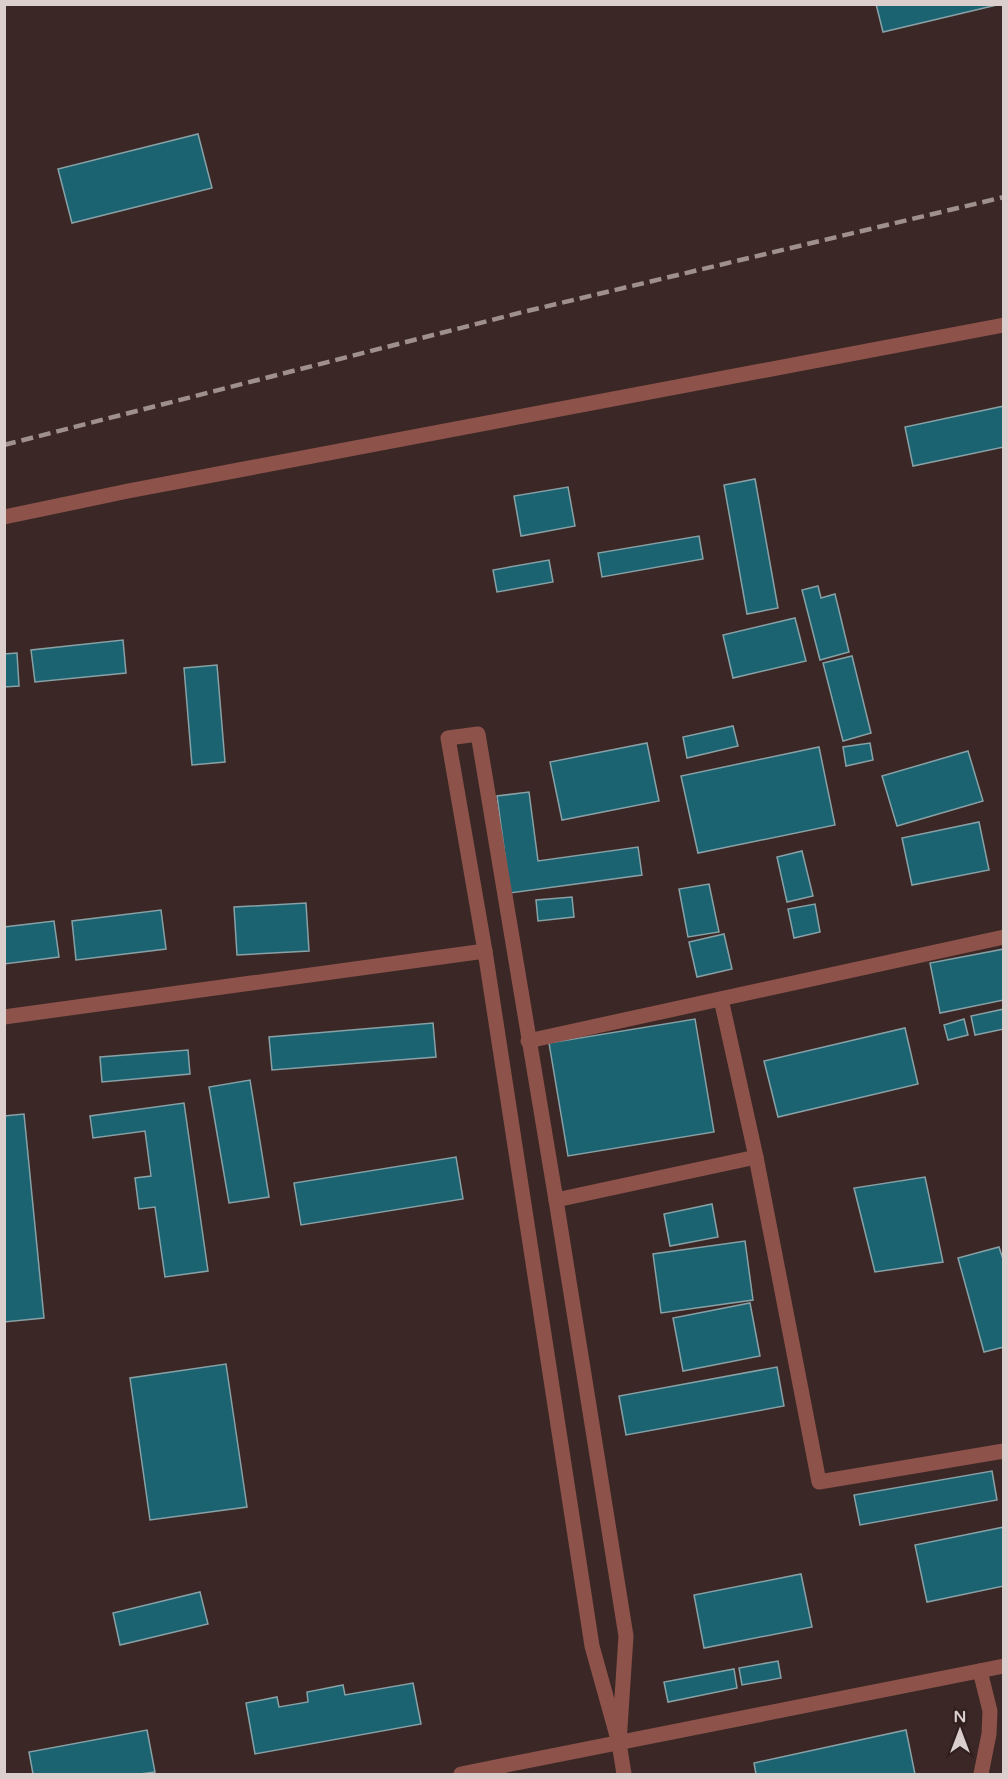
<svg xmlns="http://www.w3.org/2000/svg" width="1008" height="1779" viewBox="0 0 1008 1779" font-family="'Varela Round',sans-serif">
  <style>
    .building { fill: #1b6371; stroke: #88a1a6; stroke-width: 1.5 }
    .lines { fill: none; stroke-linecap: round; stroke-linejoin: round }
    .minor { stroke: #8d524a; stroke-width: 15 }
    .rail { stroke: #9f908e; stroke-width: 4.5; stroke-dasharray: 12 6; stroke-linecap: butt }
  </style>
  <rect width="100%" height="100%" fill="#3b2826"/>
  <g class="building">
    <path d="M 876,4 L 1001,4 L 883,32 Z"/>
    <path d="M 198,134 L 212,188 L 72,223 L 58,169 Z"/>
    <path d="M 1004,406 L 1004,447 L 913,466 L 905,427 Z"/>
    <path d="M 755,479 L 778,608 L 747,614 L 724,485 Z"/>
    <path d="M 568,487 L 575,526 L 521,536 L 514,496 Z"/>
    <path d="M 699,536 L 703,559 L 602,577 L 598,553 Z"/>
    <path d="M 549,560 L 553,582 L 497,592 L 493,570 Z"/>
    <path d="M 818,586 L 821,598 L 835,594 L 849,652 L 820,660 L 802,590 Z"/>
    <path d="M 795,618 L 806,661 L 733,678 L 723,635 Z"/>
    <path d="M 123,640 L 126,673 L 35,682 L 31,650 Z"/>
    <path d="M 17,653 L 19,686 L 4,687 L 4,654 Z"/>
    <path d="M 852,656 L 871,733 L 843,741 L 823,663 Z"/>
    <path d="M 217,665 L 225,762 L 192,765 L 184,668 Z"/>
    <path d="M 733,726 L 738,746 L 687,758 L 683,737 Z"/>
    <path d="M 647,743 L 659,801 L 562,820 L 550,762 Z"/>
    <path d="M 870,743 L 873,760 L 846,766 L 843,747 Z"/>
    <path d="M 819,747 L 835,825 L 698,853 L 681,776 Z"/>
    <path d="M 968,751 L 983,801 L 897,826 L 882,776 Z"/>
    <path d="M 529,792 L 538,861 L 638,847 L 642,875 L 510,893 L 497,796 Z"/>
    <path d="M 979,822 L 989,870 L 912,885 L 902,838 Z"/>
    <path d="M 802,851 L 813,896 L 787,902 L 777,857 Z"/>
    <path d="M 709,884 L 719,932 L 688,937 L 679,889 Z"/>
    <path d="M 572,897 L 574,917 L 538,921 L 536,900 Z"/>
    <path d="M 306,903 L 309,951 L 237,955 L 234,907 Z"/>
    <path d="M 815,904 L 820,932 L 794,938 L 788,909 Z"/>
    <path d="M 161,910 L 166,949 L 76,960 L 72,921 Z"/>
    <path d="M 54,921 L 59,957 L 4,964 L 4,927 Z"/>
    <path d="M 724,934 L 732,969 L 697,977 L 689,942 Z"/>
    <path d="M 1004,949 L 1004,1000 L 940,1013 L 930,963 Z"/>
    <path d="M 1004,1009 L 1004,1029 L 975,1035 L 971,1016 Z"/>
    <path d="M 695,1019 L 714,1132 L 568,1156 L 549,1043 Z"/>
    <path d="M 964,1019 L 968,1035 L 948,1040 L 944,1025 Z"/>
    <path d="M 433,1023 L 436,1057 L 272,1070 L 269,1037 Z"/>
    <path d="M 905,1028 L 918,1084 L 778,1117 L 764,1061 Z"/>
    <path d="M 188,1050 L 190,1074 L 102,1082 L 100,1057 Z"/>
    <path d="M 250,1080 L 269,1197 L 229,1203 L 209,1087 Z"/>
    <path d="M 184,1103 L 208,1271 L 165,1277 L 155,1207 L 139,1209 L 135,1178 L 151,1176 L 145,1131 L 93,1138 L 90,1116 Z"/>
    <path d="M 24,1114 L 44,1318 L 4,1322 L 4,1116 Z"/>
    <path d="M 456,1157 L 463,1199 L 301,1225 L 294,1183 Z"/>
    <path d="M 925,1177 L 943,1262 L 875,1272 L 854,1188 Z"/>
    <path d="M 712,1204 L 718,1237 L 670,1246 L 664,1214 Z"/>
    <path d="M 745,1241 L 753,1300 L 661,1313 L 653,1254 Z"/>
    <path d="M 999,1247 L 1004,1262 L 1004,1347 L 984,1352 L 958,1258 Z"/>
    <path d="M 750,1303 L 760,1356 L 683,1371 L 673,1318 Z"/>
    <path d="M 226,1364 L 247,1507 L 150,1520 L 130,1378 Z"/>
    <path d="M 777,1367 L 784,1406 L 626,1435 L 619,1396 Z"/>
    <path d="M 992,1471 L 997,1500 L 860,1525 L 854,1495 Z"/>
    <path d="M 1004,1527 L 1004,1586 L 927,1602 L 915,1545 Z"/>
    <path d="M 801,1574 L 812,1627 L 704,1648 L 694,1595 Z"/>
    <path d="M 200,1592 L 208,1624 L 120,1645 L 113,1613 Z"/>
    <path d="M 778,1661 L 781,1678 L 742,1685 L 739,1668 Z"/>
    <path d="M 734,1669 L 737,1688 L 668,1702 L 664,1682 Z"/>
    <path d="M 413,1683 L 421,1724 L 255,1754 L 246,1703 L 277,1697 L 279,1707 L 308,1702 L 307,1692 L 343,1685 L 345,1695 Z"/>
    <path d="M 147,1730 L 155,1772 L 140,1774 L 33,1774 L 29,1752 Z"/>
    <path d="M 906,1730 L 915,1774 L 756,1774 L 754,1763 Z"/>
  </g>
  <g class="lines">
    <g class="minor">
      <path d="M 4,517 L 128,491 L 1004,325"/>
      <path d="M 721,999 L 756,1157 L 819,1482 L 1004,1451"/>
      <path d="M 4,1017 L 485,951"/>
      <path d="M 528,1041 L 1004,937"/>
      <path d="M 556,1200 L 756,1157"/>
      <path d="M 980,1671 L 990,1711 L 989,1734 L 981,1774"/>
      <path d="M 619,1743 L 626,1636 L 556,1200 L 478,734 L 448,738 L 485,951 L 592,1646 L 619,1743 L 624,1774"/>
      <path d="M 461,1774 L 1004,1666"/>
    </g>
    <path class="rail" d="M 4,445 L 523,312 L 1004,197"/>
  </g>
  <rect width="1008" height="1779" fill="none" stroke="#dbcfcd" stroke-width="12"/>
  <g transform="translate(960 1731)" stroke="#301f1c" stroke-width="4.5" paint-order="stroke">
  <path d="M0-4.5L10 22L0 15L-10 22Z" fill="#dbcfcd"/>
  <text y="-9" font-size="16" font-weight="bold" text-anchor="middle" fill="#dbcfcd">N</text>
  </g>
</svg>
